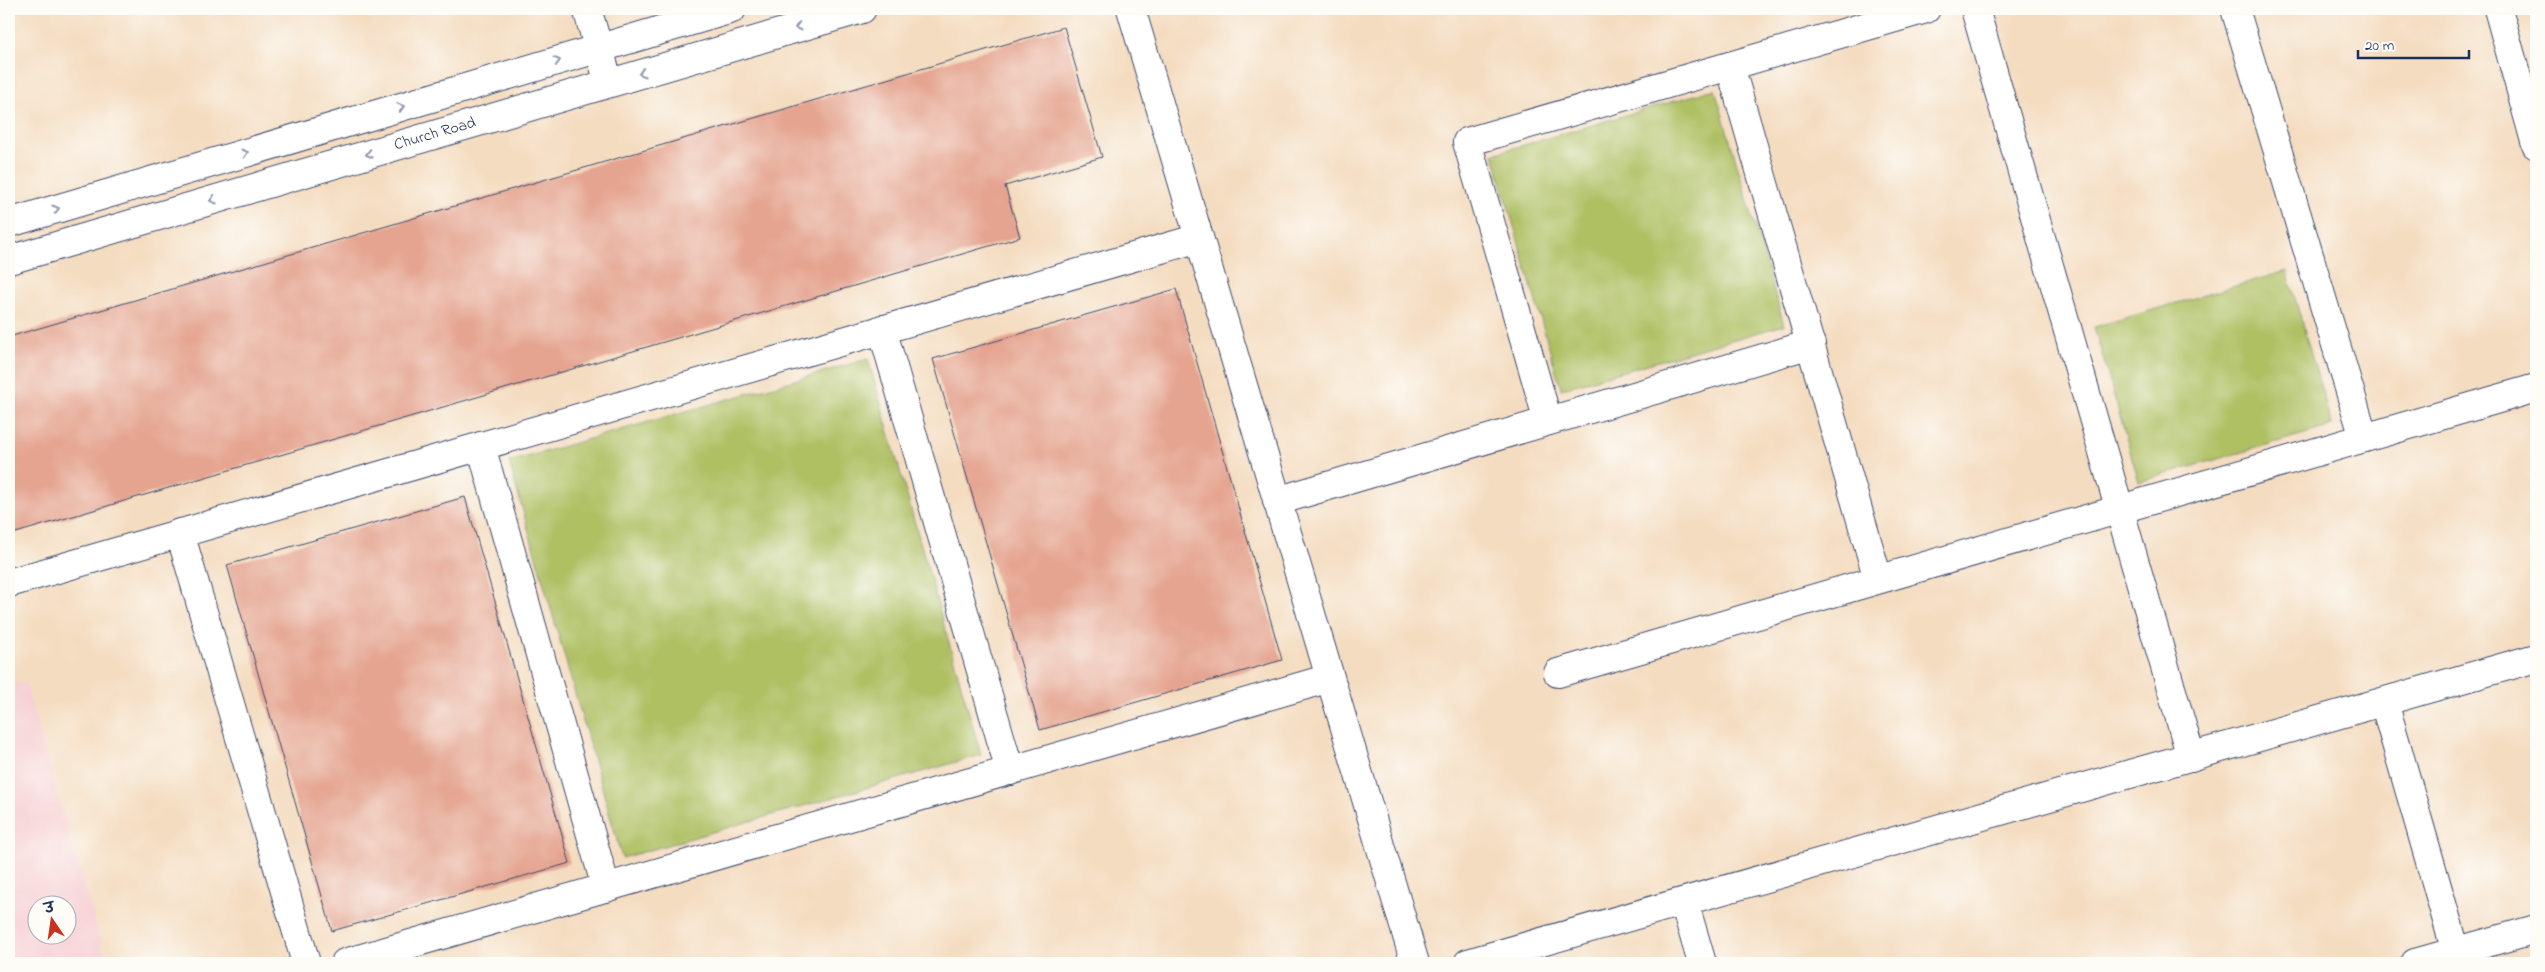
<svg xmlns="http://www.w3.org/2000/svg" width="2545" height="972" viewBox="0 0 2545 972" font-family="'Indie Flower','Playpen Sans Deva',sans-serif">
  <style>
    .built { fill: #f7cfd4; fill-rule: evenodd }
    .green { fill: #afc064; stroke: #657861 }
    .building { fill: #e5a490 }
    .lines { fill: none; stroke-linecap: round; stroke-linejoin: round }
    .minor-casing { stroke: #3c496d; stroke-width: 30 }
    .tertiary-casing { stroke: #3c496d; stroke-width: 30 }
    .minor { stroke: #fff; stroke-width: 28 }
    .tertiary { stroke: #fff; stroke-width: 28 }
    .oneway { stroke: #8d97ae }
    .labels { text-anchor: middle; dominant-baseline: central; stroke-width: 4; stroke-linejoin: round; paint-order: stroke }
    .street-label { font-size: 16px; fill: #1b2f5e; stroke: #fdfcf7 }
  </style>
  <rect width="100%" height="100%" fill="#fdfcf7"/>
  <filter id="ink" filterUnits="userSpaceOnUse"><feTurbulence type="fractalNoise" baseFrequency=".02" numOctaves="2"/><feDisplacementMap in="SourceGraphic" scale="10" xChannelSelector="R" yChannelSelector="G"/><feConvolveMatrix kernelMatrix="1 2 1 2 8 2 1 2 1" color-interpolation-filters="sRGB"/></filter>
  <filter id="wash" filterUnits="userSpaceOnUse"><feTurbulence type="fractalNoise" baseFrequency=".0096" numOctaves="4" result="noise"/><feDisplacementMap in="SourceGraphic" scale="20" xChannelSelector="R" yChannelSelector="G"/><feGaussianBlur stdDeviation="1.12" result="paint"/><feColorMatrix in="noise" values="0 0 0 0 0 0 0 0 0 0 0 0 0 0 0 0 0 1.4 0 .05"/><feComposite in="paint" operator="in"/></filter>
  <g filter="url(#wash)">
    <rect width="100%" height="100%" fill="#f4dcc0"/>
    <path class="built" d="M 25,682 L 107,963 L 9,963 L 9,686 ZM 38,904 L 68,904 L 68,934 L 38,934 Z"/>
    <g class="green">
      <path d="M 1715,89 L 1784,325 L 1561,389 L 1493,154 Z"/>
      <path d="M 2287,271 L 2332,426 L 2139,482 L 2094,327 Z"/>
      <path d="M 868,359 L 981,755 L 622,858 L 509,462 Z"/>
    </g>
    <g id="blocks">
      <g class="building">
        <path d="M 1064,27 L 1102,157 L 1005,186 L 1020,237 L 9,535 L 9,337 Z"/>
        <path d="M 1176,289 L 1282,660 L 1040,730 L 933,359 Z"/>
        <path d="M 465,497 L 570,863 L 332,931 L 227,565 Z"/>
      </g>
    </g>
  </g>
  <g filter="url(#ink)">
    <use href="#blocks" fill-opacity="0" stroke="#3c496d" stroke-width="1"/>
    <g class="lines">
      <g class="minor-casing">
        <g id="minor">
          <path d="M 587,9 L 609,83"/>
          <path d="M 1131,9 L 1415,963"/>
          <path d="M 1975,9 L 2191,757"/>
          <path d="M 2235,9 L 2364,438"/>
          <path d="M 2498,9 L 2536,145"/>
          <path d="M 1730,66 L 1878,579"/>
          <path d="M 882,329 L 1010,771"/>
          <path d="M 1548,421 L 1467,142 L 1926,9"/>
          <path d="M 481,446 L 606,888"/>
          <path d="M 1277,501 L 1811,344"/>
          <path d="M 180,533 L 306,963"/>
          <path d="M 9,583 L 1199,238"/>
          <path d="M 1558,673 L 2536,388"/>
          <path d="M 2384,702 L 2456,952"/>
          <path d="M 1684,902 L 1702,963"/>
          <path d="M 345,963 L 1330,678"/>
          <path d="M 1468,963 L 2536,658"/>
          <path d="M 2415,963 L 2536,929"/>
        </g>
      </g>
      <g class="tertiary-casing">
        <g id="tertiary">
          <path d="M 9,223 L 732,9"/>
          <path d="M 9,260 L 862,9"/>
        </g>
      </g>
      <use href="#minor" class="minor"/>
      <use href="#tertiary" class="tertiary"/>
    </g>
    <defs><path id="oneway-chevron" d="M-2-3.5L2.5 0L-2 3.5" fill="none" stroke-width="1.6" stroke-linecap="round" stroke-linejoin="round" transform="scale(1.25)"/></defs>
    <g class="oneway">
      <use href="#oneway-chevron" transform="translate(798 27) rotate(164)"/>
      <use href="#oneway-chevron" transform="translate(557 61) rotate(-16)"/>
      <use href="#oneway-chevron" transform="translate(642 73) rotate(164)"/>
      <use href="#oneway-chevron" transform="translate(401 107) rotate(-16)"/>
      <use href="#oneway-chevron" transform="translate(245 153) rotate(-16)"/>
      <use href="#oneway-chevron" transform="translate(369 154) rotate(164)"/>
      <use href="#oneway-chevron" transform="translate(213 200) rotate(164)"/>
      <use href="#oneway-chevron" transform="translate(56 209) rotate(-16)"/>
    </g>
  </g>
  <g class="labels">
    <g class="street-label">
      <text transform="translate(435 134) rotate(-16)">Church Road</text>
    </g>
  </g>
  <rect width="2545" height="972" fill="none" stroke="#fdfcf7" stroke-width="30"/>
  <g transform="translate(52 920) rotate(347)"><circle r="24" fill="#fdfcf7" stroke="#a3aaba"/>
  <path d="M0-4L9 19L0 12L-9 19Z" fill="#c8321e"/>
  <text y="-8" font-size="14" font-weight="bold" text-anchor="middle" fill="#1b2f5e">उ</text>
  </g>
  <path d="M2358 50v8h111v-8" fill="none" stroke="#1b2f5e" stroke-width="2.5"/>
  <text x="2365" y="50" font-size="15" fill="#1b2f5e" stroke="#fdfcf7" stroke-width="4" paint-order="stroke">20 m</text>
</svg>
